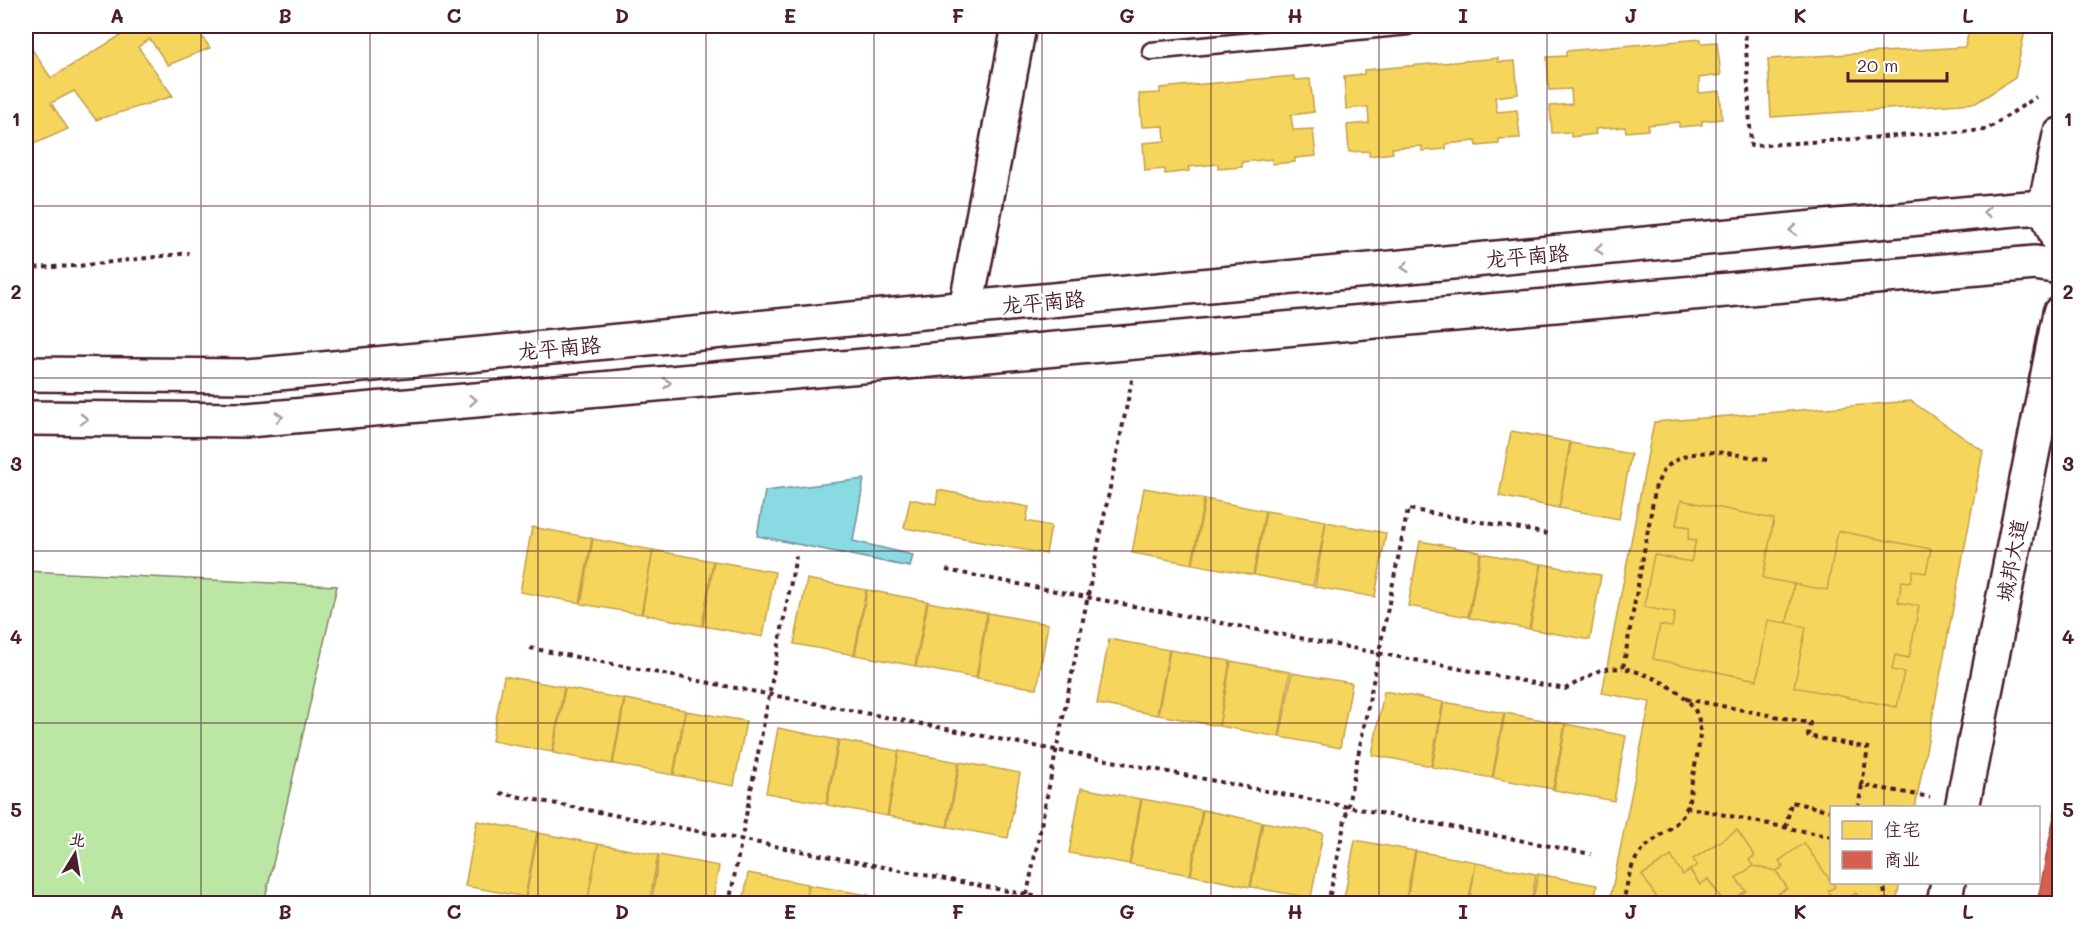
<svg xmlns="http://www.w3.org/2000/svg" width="2085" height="929" viewBox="0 0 2085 929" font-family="Mali,'LXGW WenKai TC',sans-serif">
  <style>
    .green { fill: #bce6a3; stroke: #838267; stroke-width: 1.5 }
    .water { fill: #89dae2; stroke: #708f99; stroke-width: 1.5 }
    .homes { fill: #f6d55c; stroke: #c29e4d; stroke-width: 1.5 }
    .shops { fill: #d6604d; stroke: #ac4c43; stroke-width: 1.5 }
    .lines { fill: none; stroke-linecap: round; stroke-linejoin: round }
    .lane-casing { stroke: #4a1f2b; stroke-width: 21 }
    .secondary-casing { stroke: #4a1f2b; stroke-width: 38 }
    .path { stroke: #4a1f2b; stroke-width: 4; stroke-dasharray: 4.5 4.5; stroke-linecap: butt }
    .lane { stroke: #fff; stroke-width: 16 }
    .secondary { stroke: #fff; stroke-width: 33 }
    .oneway { stroke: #ae9aa0 }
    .grid { fill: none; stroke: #4a1f2b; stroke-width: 1.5; stroke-opacity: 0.55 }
    .labels { text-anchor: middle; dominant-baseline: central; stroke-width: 6; stroke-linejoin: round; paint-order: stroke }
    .street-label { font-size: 21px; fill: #4a1f2b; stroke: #fff }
    .neatline { fill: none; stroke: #4a1f2b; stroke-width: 2 }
    .grid-label { font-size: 20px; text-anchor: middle; font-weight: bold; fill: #4a1f2b }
  </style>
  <rect width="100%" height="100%" fill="#fff"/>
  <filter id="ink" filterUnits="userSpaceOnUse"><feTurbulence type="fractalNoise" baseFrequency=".0167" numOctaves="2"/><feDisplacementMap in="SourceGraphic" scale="12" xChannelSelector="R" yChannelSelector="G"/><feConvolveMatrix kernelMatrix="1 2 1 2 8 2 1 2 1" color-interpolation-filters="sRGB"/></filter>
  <g filter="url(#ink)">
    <path class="green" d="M 26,571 L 337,586 L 264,903 L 26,903 Z"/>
    <path class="water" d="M 864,479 L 853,541 L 913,555 L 910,567 L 757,536 L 765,491 Z"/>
    <g class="homes">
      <path d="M 136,26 L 195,26 L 210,48 L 168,65 L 150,39 L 138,47 L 173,96 L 96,120 L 74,91 L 51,103 L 68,129 L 34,144 L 26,125 L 26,40 L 51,78 Z"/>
      <path d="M 1970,26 L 2026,26 L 2015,78 L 1976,103 L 1771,117 L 1768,59 L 1965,47 Z"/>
      <path d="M 1701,39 L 1701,43 L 1717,42 L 1721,75 L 1699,78 L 1699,93 L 1720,91 L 1722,119 L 1702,121 L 1702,125 L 1679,127 L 1679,122 L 1648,125 L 1648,130 L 1626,132 L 1625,127 L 1595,129 L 1596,134 L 1571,137 L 1571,132 L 1552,133 L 1550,106 L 1572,104 L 1571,89 L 1549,90 L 1547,57 L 1566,56 L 1566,51 Z"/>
      <path d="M 1498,58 L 1498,62 L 1515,61 L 1518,94 L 1495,97 L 1497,112 L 1517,110 L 1520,138 L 1499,139 L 1499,144 L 1477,146 L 1476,141 L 1446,144 L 1446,149 L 1422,151 L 1422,146 L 1392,148 L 1393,153 L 1369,156 L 1369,151 L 1349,152 L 1347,125 L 1369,123 L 1368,107 L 1346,109 L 1344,76 L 1364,74 L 1364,70 Z"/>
      <path d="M 1294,76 L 1294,80 L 1310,79 L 1314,112 L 1291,115 L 1293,130 L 1313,129 L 1316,156 L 1295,158 L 1295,162 L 1272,164 L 1272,159 L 1242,162 L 1242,167 L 1218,169 L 1218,164 L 1188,167 L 1189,171 L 1165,174 L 1165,169 L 1145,171 L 1143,143 L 1165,141 L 1164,126 L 1142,127 L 1139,94 L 1160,93 L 1160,88 Z"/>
      <path d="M 1911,401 L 1983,451 L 1915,808 L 1832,808 L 1832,882 L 1900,882 L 1896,904 L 1609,904 L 1650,702 L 1602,693 L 1654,422 Z"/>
      <path d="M 1511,431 L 1570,442 L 1559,508 L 1499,496 Z"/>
      <path d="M 1571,443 L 1631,454 L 1619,519 L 1559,508 Z"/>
      <path d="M 1144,488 L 1204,499 L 1192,564 L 1132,553 Z"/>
      <path d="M 938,490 L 1029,507 L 1026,521 L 1051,526 L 1046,554 L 904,528 L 910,499 L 936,504 Z"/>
      <path d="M 1205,499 L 1265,511 L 1253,575 L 1193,564 Z"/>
      <path d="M 1681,500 L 1774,519 L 1763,578 L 1794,584 L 1787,623 L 1768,620 L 1757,680 L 1653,659 L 1660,625 L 1672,627 L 1675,613 L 1644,607 L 1654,555 L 1691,562 L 1696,540 L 1688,539 L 1690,527 L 1676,525 Z"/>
      <path d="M 1266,511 L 1326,521 L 1313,586 L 1254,575 Z"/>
      <path d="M 1326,522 L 1386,533 L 1375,597 L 1315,587 Z"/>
      <path d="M 532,527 L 592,538 L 580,603 L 520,592 Z"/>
      <path d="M 1838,531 L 1931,549 L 1926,573 L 1913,571 L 1911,582 L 1902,581 L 1898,602 L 1919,606 L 1909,658 L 1895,655 L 1892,670 L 1904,672 L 1897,707 L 1794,687 L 1806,627 L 1787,623 L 1794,584 L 1827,590 Z"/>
      <path d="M 593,539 L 653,550 L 641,614 L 581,604 Z"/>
      <path d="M 1420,541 L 1480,552 L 1468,617 L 1408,606 Z"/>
      <path d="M 653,550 L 713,561 L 702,626 L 642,614 Z"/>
      <path d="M 1481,553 L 1541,564 L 1529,629 L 1469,618 Z"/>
      <path d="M 714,561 L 775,572 L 763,637 L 703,626 Z"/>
      <path d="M 1542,564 L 1601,575 L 1590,640 L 1530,629 Z"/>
      <path d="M 807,579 L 866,590 L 854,655 L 794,644 Z"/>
      <path d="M 867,590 L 927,601 L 915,666 L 855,655 Z"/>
      <path d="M 928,602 L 987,613 L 976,678 L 916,667 Z"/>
      <path d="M 988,613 L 1048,624 L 1037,689 L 977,678 Z"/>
      <path d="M 1109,639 L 1169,650 L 1157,715 L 1097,704 Z"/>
      <path d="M 1170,650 L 1230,661 L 1219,726 L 1158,715 Z"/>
      <path d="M 1231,661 L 1290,672 L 1279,737 L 1219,726 Z"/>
      <path d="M 1292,673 L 1352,683 L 1340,748 L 1280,737 Z"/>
      <path d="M 504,676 L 564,687 L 552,752 L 492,741 Z"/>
      <path d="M 565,688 L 624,699 L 612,764 L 553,753 Z"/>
      <path d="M 1384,691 L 1443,702 L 1431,766 L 1372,755 Z"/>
      <path d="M 625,699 L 685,710 L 673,775 L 613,764 Z"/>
      <path d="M 1444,702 L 1504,713 L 1492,778 L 1432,767 Z"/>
      <path d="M 686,711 L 746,721 L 734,786 L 674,775 Z"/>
      <path d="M 1505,713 L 1565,724 L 1553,789 L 1493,778 Z"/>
      <path d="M 1566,724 L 1626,736 L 1614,801 L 1554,790 Z"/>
      <path d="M 778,728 L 838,740 L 826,804 L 766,793 Z"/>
      <path d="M 839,740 L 899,751 L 887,816 L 827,805 Z"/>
      <path d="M 899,751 L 959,762 L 947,827 L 888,816 Z"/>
      <path d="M 960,762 L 1020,773 L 1008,838 L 948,827 Z"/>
      <path d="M 1081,788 L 1141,799 L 1129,864 L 1069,853 Z"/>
      <path d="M 1142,799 L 1202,810 L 1190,875 L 1130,864 Z"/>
      <path d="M 1203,810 L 1262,822 L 1250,887 L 1191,875 Z"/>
      <path d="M 477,821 L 537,832 L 525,897 L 465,886 Z"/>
      <path d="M 1263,822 L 1323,833 L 1311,898 L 1251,887 Z"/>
      <path d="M 1737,830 L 1755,856 L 1749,860 L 1753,866 L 1736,878 L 1746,891 L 1735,898 L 1738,904 L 1725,904 L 1708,879 L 1700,885 L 1690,870 L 1697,865 L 1693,859 Z"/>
      <path d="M 538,833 L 598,844 L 587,904 L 559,904 L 526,897 Z"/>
      <path d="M 1355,840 L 1415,851 L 1405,904 L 1343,904 Z"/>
      <path d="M 1804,843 L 1835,887 L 1828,891 L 1833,898 L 1825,904 L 1815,904 L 1812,899 L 1806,904 L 1778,904 L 1773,897 L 1787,888 L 1776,871 L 1783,867 L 1779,861 Z"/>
      <path d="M 598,844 L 658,855 L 649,904 L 587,904 Z"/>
      <path d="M 1416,851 L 1476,862 L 1468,904 L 1406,904 Z"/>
      <path d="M 659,855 L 719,866 L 712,904 L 651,904 Z"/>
      <path d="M 1671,856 L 1683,875 L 1690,870 L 1700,885 L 1708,879 L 1725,904 L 1661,904 L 1642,875 Z"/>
      <path d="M 1476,863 L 1536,874 L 1531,904 L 1469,904 Z"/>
      <path d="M 1753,866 L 1776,871 L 1787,888 L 1773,897 L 1778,904 L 1738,904 L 1735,898 L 1746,891 L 1736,878 Z"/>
      <path d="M 748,873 L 808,884 L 805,904 L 743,904 Z"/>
      <path d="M 1538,874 L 1597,885 L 1594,904 L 1532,904 Z"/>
      <path d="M 809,885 L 869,895 L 868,904 L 806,904 Z"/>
      <path d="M 1856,893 L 1863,904 L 1840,904 Z"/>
      <path d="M 870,896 L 912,904 L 869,904 Z"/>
    </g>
    <path class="shops" d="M 2060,785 L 2060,904 L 2037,904 Z"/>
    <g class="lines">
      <g class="lane-casing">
        <path id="lane" d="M 1151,51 L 1408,26"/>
      </g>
      <g class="secondary-casing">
        <g id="secondary">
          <path d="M 2060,135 L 2045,207 L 2060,244"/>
          <path d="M 966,308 L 1019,26"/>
          <path d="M 26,374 L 247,376 L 2015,209 L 2045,207 L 2060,210"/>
          <path d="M 26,418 L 248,420 L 2035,263 L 2060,267"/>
          <path d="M 1962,808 L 2060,313"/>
          <path d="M 1944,904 L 1948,882"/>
        </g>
      </g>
      <g class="path">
        <path d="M 1745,26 L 1751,146 L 1986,130 L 2036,97"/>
        <path d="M 26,268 L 78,266 L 189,253"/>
        <path d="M 946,570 L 1565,689 L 1602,669 L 1623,668"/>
        <path d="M 530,648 L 1591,854"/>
        <path d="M 1686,699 L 1810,723 L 1808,736 L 1868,748 L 1862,785 L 1930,797"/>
        <path d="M 500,793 L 1075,904"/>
        <path d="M 1686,807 L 1832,837"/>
        <path d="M 1858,808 L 1862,785"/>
        <path d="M 1786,827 L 1791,802 L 1832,811"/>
        <path d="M 1879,882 L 1884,889 L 1887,904"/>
        <path d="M 729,904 L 796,556"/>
        <path d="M 1025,904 L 1133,375"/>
        <path d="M 1328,904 L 1408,509 L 1549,534"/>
        <path d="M 1623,904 C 1627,886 1629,865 1641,852 C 1655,835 1678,829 1687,807 C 1691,796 1691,782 1694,771 C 1697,755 1702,737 1699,721 C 1694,692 1647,673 1623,668 L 1656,485 C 1660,479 1663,469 1669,465 C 1697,443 1736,455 1767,460"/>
      </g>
      <use href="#lane" class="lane"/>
      <use href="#secondary" class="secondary"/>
    </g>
    <defs><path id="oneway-chevron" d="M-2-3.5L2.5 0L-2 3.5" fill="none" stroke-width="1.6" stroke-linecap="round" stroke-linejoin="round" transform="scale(1.5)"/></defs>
    <g class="oneway">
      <use href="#oneway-chevron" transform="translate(1987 212) rotate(175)"/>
      <use href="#oneway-chevron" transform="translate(1793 230) rotate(175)"/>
      <use href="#oneway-chevron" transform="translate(1599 249) rotate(175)"/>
      <use href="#oneway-chevron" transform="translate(1405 267) rotate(175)"/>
      <use href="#oneway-chevron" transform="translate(667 383) rotate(-5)"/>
      <use href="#oneway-chevron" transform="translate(473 400) rotate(-5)"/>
      <use href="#oneway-chevron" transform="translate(279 417) rotate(-5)"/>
      <use href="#oneway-chevron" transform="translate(84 419)"/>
    </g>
  </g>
  <path class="grid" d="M 201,26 L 201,904M 370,26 L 370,904M 538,26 L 538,904M 706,26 L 706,904M 874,26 L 874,904M 1042,26 L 1042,904M 1211,26 L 1211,904M 1379,26 L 1379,904M 1547,26 L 1547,904M 1716,26 L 1716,904M 1884,26 L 1884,808M 26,206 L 2060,206M 26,378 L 2060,378M 26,551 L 2060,551M 26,723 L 2060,723M 1884,882 L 1884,904"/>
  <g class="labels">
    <g class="street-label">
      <text transform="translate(1527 255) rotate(-5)">龙平南路</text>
      <text transform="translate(1043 301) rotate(-5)">龙平南路</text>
      <text transform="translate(559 347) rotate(-5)">龙平南路</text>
      <text transform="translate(2011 560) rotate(-79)">城邦大道</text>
    </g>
  </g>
  <rect width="2085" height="929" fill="none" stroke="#fff" stroke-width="66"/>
  <rect x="1830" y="806" width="210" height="78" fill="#ffffff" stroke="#b7a5aa" stroke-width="1.5"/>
  <rect x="1842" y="821" width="30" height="18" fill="#f6d55c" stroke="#b7a5aa" stroke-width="1.5"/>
  <text x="1884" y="836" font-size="18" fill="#4a1f2b">住宅</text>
  <rect x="1842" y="851" width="30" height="18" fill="#d6604d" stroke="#b7a5aa" stroke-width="1.5"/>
  <text x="1884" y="866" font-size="18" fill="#4a1f2b">商业</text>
  <g transform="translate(75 854) rotate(11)" stroke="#ffffff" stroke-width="4.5" paint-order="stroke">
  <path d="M0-4.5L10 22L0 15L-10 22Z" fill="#4a1f2b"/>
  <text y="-9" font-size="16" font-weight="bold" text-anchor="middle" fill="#4a1f2b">北</text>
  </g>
  <path d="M1848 72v9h99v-9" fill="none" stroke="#4a1f2b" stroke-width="3"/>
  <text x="1857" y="72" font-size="18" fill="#4a1f2b" stroke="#ffffff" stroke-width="4.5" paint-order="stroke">20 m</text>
  <rect x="33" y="33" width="2019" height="863" class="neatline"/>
  <g class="grid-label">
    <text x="117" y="23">A</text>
    <text x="285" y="23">B</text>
    <text x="454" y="23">C</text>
    <text x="622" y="23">D</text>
    <text x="790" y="23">E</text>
    <text x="958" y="23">F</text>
    <text x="1127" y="23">G</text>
    <text x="1295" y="23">H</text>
    <text x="1463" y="23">I</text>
    <text x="1631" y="23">J</text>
    <text x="1800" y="23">K</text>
    <text x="1968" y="23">L</text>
    <text x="16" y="126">1</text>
    <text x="2068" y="126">1</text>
    <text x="16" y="299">2</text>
    <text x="2068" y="299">2</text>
    <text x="16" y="471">3</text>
    <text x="2068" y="471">3</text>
    <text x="16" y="644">4</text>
    <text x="2068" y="644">4</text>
    <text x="16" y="817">5</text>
    <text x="2068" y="817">5</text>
    <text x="117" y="919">A</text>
    <text x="285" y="919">B</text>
    <text x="454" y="919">C</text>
    <text x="622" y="919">D</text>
    <text x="790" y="919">E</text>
    <text x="958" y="919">F</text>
    <text x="1127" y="919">G</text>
    <text x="1295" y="919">H</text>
    <text x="1463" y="919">I</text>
    <text x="1631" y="919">J</text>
    <text x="1800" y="919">K</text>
    <text x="1968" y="919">L</text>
  </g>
</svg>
